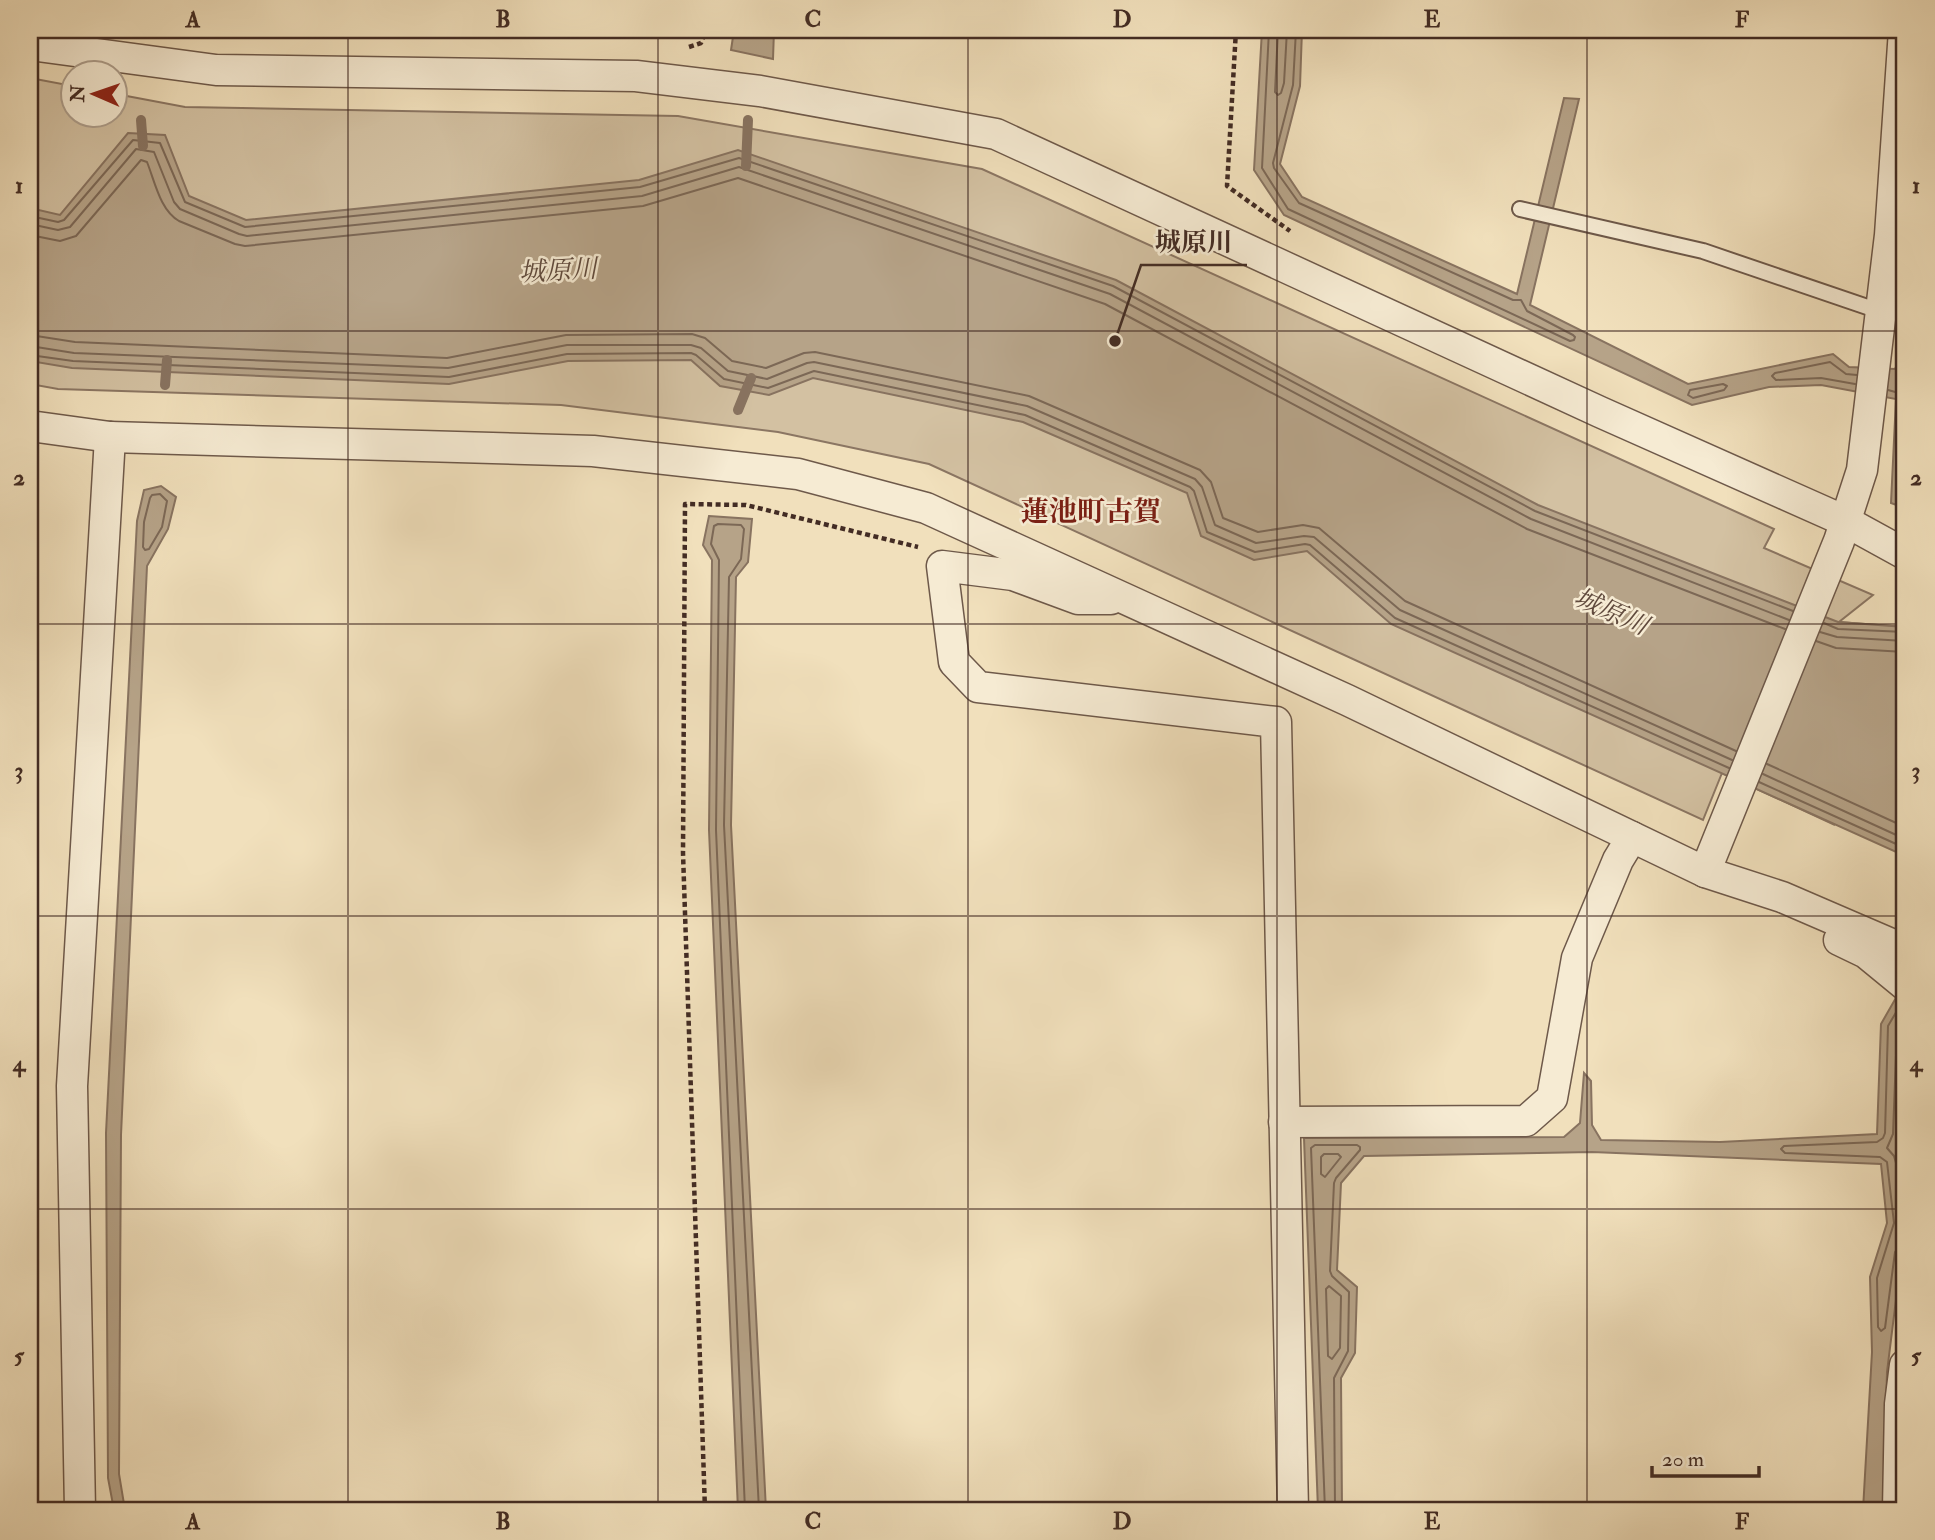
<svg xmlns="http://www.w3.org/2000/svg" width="1935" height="1540" viewBox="0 0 1935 1540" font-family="'IM FELL Double Pica','Noto Serif JP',serif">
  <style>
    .green { fill: #d3c1a2; stroke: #8b7663; stroke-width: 2 }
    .water { fill: #b6a388; stroke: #887360; stroke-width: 2 }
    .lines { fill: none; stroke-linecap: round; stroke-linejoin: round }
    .shore { stroke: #7c6856; stroke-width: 2 }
    .stream { stroke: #887360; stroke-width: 10 }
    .lane-casing { stroke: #6e594a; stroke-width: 18 }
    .street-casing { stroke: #6e594a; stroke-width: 33 }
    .path { stroke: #432c24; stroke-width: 4.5; stroke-dasharray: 5 3.5; stroke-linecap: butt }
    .lane { stroke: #f6ebd3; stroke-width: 14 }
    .street { stroke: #f6ebd3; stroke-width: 30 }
    .grid { fill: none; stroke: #432c24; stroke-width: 2; stroke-opacity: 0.55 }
    .labels { text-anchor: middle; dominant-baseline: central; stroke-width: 5; stroke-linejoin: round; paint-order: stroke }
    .water-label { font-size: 26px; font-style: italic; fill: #604a3d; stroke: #f6ebd3 }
    .quarter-label { font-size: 28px; font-weight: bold; fill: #7a1f14; stroke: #f6ebd3 }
    .leader { fill: none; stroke: #432c24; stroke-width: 2.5 }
    .callout-dot { fill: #432c24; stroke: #f6ebd3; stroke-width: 2.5 }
    .callout-label { font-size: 26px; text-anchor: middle; font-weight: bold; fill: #432c24; stroke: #f6ebd3; stroke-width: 5; stroke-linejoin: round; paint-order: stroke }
    .neatline { fill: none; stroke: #432c24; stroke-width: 2.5 }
    .grid-label { font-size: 23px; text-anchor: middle; font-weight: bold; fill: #432c24 }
  </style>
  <rect width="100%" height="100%" fill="#f1e0bc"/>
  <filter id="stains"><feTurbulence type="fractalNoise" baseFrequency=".00286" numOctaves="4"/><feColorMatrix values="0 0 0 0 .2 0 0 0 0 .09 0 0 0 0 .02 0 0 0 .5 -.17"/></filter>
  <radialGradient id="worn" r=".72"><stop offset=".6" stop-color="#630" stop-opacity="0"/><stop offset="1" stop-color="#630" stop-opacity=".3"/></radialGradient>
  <g class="green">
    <path d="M 30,78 L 73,86 L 74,116 L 116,116 L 116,94 L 185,107 L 678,116 L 982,169 L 1774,529 L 1764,548 L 1873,595 L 1839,622 L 1905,627 L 1838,645 L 665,194 L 30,238 Z"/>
    <path d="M 30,336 L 804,341 L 1033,393 L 1835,825 L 1722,773 L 1703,820 L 929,464 L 778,432 L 561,405 L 58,389 L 30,384 Z"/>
  </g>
  <g class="water">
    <path d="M 734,30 L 774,30 L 773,59 L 731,50 Z"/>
    <path d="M 1262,30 L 1302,30 L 1300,86 L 1280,164 L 1302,197 L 1517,294 L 1564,98 L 1579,99 L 1530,305 L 1688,384 L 1833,354 L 1849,367 L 1895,369 L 1905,350 L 1905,508 L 1891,503 L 1896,399 L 1821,385 L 1769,387 L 1692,405 L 1284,215 L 1254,170 Z"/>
    <path d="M 128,133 L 165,135 L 189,196 L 246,220 L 639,180 L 738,150 L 1116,280 L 1538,505 L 1838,622 L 1905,627 L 1905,856 L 1391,624 L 1307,551 L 1254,560 L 1201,536 L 1187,493 L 1023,422 L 813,378 L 769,395 L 720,386 L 691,360 L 568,361 L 449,384 L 72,368 L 30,361 L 30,208 L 60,215 Z"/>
    <path d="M 161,486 L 176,497 L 168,529 L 147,566 L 121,1135 L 119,1474 L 125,1510 L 114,1510 L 108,1478 L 106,1133 L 137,521 L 144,490 Z"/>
    <path d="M 709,516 L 752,519 L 748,562 L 736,577 L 731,825 L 766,1510 L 738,1510 L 709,830 L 712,560 L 703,545 Z"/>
    <path d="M 1897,996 L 1905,1003 L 1905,1227 L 1887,1372 L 1883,1510 L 1863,1510 L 1872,1352 L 1870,1277 L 1887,1223 L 1881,1164 L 1592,1152 L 1364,1156 L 1341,1183 L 1337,1270 L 1357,1287 L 1355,1353 L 1341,1378 L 1342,1510 L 1318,1510 L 1304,1138 L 1564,1137 L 1580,1123 L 1584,1073 L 1591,1081 L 1592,1125 L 1601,1140 L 1720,1142 L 1877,1134 L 1881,1024 Z"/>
  </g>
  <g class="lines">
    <g class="shore">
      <path d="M 1269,30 L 1262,168 L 1288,209 L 1570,341 L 1574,340 L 1575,337 L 1573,335 L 1527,311 L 1521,300 L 1513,300 L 1299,203 L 1274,168 L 1273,163 L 1293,85 L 1296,30"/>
      <path d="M 1278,30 L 1275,92 L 1278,95 L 1281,93 L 1284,83 L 1287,30"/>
      <path d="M 30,216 L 58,222 L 64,220 L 133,140 L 160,143 L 185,202 L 245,227 L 640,187 L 739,158 L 1113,286 L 1535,511 L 1793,611"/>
      <path d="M 30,224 L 58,230 L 70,227 L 136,149 L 154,152 L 174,202 L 180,209 L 239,234 L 247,236 L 642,196 L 739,167 L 1110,294 L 1531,519 L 1789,620"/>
      <path d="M 30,235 L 60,241 L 76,236 L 141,160 L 147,162 C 155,182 160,210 179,221 L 235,244 L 245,246 L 643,206 L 738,178 L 1105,304 L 1527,529 L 1785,629"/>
      <path d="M 30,335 L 75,342 L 447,358 L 566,335 L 692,334 L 705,338 L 732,361 L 766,368 L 804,353 L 815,352 L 1029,396 L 1200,470 L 1211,482 L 1223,518 L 1258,532 L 1303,525 L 1319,528 L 1405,601 L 1736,751"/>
      <path d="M 30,346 L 74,353 L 448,368 L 567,345 L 691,345 L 701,348 L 728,371 L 767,379 L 807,363 L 814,362 L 1027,406 L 1195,479 L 1202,487 L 1215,525 L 1256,543 L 1304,536 L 1314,537 L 1400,610 L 1732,760"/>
      <path d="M 30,355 L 73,361 L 449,377 L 567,354 L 691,353 L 696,355 L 724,379 L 768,388 L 814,371 L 1025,415 L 1190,487 L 1194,491 L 1207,532 L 1255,552 L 1305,544 L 1310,545 L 1395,618 L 1729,768"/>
      <path d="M 1723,384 L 1727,386 L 1724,390 L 1693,398 L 1688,395 L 1690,390 Z"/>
      <path d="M 1855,384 L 1821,378 L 1776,380 L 1772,376 L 1775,373 L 1830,362 L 1846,374 L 1857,375"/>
      <path d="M 1888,390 L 1899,393 L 1904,399 L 1899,496 L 1905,501"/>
      <path d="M 160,494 L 167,501 L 162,527 L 149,549 L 145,550 L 143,547 L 144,522 L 150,498 L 152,495 Z"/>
      <path d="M 1824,623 L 1838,629 L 1905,632"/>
      <path d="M 1820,632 L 1837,637 L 1905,641"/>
      <path d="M 1816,641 L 1836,648 L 1905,652"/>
      <path d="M 1767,764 L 1905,827"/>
      <path d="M 1763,774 L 1905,839"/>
      <path d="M 1759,782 L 1905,848"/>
      <path d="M 1905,1008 L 1898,1009 L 1888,1026 L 1885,1133 L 1883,1138 L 1877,1142 L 1784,1146 L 1781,1149 L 1785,1153 L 1880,1157 L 1887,1162 L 1894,1223 L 1877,1278 L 1878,1327 L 1881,1331 L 1885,1328 L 1895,1252 L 1899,1246 L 1905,1245"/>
      <path d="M 1905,1017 L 1897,1029 L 1893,1134 L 1887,1148 L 1894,1156 L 1896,1163 L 1903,1222 L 1901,1233 L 1905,1237"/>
      <path d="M 1324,1154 L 1338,1154 L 1341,1157 L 1325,1177 L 1321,1174 L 1321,1157 Z"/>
      <path d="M 1329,1286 L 1341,1296 L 1340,1348 L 1332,1359 L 1328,1356 L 1326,1289 Z"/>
      <path d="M 745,1510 L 716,830 L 719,560 L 711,544 L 714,526 L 718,524 L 741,525 L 744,529 L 741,559 L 729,577 L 724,825 L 759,1510"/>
      <path d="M 1325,1510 L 1311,1148 L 1315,1145 L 1357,1145 L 1360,1147 L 1360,1150 L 1336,1178 L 1334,1183 L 1330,1271 L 1332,1276 L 1349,1292 L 1348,1351 L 1334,1378 L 1335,1510"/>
    </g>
    <g class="stream">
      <path d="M 141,120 L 143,146"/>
      <path d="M 746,166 L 748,120"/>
      <path d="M 165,385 L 167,360"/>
      <path d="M 738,410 L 751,378"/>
    </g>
    <g class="lane-casing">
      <path id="lane" d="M 1520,209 L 1703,251 L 1882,312"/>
    </g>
    <g class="street-casing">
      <g id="street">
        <path d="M 30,45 L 216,70 L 636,76 L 760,91 L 996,134 L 1600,412 L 1845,521 L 1905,554"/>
        <path d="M 30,426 L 110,437 L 593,451 L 798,474 L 926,508 L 1347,700 L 1705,872 L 1782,897 L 1905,950"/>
        <path d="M 1111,599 L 1078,599 L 1013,575 L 942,566 L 954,662 L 978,687 L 1276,722 L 1293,1510"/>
        <path d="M 1705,872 L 1839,541 L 1862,470 L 1890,235 L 1904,30"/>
        <path d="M 1839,940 L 1866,953 L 1905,985"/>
        <path d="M 1284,1122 L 1526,1121 L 1552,1098 L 1577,958 L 1618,860 L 1632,837"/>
        <path d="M 80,1510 L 72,1086 L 110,437"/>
        <path d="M 1898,1510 L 1900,1404 L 1905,1365"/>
      </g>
    </g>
    <g class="path">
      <path d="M 1236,30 L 1227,186 L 1290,231"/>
      <path d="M 689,47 L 701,43 L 706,30"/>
      <path d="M 705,1510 L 683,853 L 685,504 L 746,505 L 918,547"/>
    </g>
    <use href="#lane" class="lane"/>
    <use href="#street" class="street"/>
  </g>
  <path class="grid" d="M 348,30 L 348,1510M 658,30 L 658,1510M 968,30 L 968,1510M 1277,30 L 1277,1510M 1587,30 L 1587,1510M 30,331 L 1905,331M 30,624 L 1905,624M 30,916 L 1905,916M 30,1209 L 1905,1209"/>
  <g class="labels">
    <g class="water-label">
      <text transform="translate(558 271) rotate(-3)">城原川</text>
      <text transform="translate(1611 612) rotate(24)">城原川</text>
    </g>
    <g class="quarter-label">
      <text x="1091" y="512">蓮池町古賀</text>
    </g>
  </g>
  <path class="leader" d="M1115 341L1141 265H1247"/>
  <circle class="callout-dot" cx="1115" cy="341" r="7"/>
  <g class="callout-label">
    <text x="1194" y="251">城原川</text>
  </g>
  <rect width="1935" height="1540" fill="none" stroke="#f1e0bc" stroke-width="77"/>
  <g transform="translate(94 94) rotate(272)"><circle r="33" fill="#f6ebd3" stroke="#ae9f8d" stroke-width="2"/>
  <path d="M0-5L12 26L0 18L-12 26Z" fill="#8f2418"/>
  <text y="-10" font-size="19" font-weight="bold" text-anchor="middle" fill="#432c24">N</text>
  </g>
  <path d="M1652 1466v10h107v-10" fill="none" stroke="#432c24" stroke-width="3.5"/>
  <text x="1662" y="1466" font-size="21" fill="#432c24" stroke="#f6ebd3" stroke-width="5" paint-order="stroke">20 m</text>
  <rect x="38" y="38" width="1858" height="1464" class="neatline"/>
  <g class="grid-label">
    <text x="193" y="27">A</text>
    <text x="503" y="27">B</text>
    <text x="813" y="27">C</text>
    <text x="1122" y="27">D</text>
    <text x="1432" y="27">E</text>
    <text x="1742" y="27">F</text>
    <text x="19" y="193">1</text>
    <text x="1916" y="193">1</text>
    <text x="19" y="485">2</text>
    <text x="1916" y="485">2</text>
    <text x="19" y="778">3</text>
    <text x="1916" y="778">3</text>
    <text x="19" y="1071">4</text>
    <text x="1916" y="1071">4</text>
    <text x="19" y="1363">5</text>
    <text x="1916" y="1363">5</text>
    <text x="193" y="1529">A</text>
    <text x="503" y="1529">B</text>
    <text x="813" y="1529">C</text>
    <text x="1122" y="1529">D</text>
    <text x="1432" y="1529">E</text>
    <text x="1742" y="1529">F</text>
  </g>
  <rect width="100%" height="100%" filter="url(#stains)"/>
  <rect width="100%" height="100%" fill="url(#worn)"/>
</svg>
